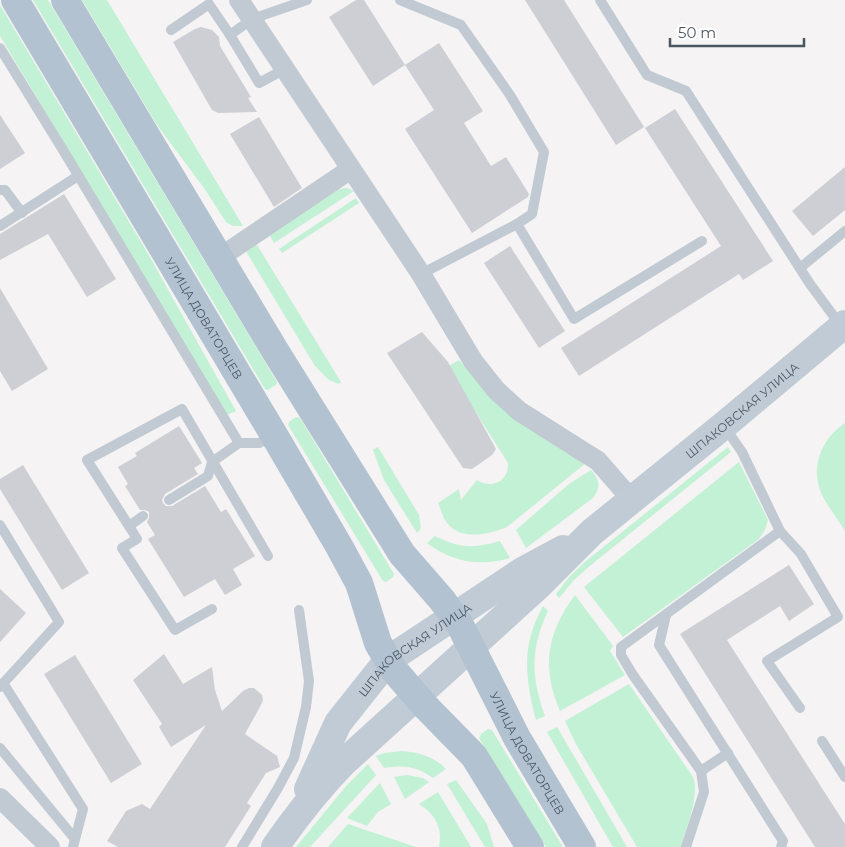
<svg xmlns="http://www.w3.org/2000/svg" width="845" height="847" viewBox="0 0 845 847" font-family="Montserrat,sans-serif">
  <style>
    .green { fill: #c3f1d5 }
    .building { fill: #cdcfd5 }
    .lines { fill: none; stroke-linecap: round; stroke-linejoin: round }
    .lane { stroke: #c1cad2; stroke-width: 10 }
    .street { stroke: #c1cad2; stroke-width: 20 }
    .secondary { stroke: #c1cbd6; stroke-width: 28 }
    .primary { stroke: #b3c2d1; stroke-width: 28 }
    .labels { text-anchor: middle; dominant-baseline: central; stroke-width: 5; stroke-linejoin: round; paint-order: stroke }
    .street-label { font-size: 12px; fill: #4a5661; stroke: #fff }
  </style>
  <rect width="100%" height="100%" fill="#f5f3f3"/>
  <g class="green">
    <path d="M 33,0 L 48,0 L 277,382 L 277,384 L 268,390 L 265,389 Z"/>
    <path d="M 82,0 L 107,0 L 243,226 L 233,226 L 226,222 L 204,188 L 157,125 Z"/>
    <path d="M 0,5 L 147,252 L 236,411 L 227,415 L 0,36 Z"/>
    <path d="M 347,188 L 354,191 L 274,243 L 269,234 L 339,189 Z"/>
    <path d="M 356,198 L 359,203 L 282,253 L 279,249 Z"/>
    <path d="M 254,240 L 341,382 L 339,384 L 329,380 L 315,366 L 247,253 L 247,249 Z"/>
    <path d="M 459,360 L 511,416 L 586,463 L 507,527 C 490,534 462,541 448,524 C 443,519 441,510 438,503 L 459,489 L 461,500 L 477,480 C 492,489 509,482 508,463 L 447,367 Z"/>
    <path d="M 296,417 L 300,418 L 394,574 L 393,577 L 386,582 L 383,581 L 288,425 L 289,422 Z"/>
    <path d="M 845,423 L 845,531 C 838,519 828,507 822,495 C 809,468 822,438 845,423 Z"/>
    <path d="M 378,447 L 419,515 L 421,528 L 417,533 L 384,480 L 373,450 Z"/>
    <path d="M 728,447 L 731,452 L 591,565 L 574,580 L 559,598 L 556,594 L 570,576 L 586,561 Z"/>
    <path d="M 739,462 L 768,520 L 765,530 L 759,539 L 623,637 L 584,587 Z"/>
    <path d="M 591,470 C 600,480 601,487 593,498 L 526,548 L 516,530 L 569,484 Z"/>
    <path d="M 435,536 C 459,548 474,549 500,541 L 510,558 C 479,567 452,562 427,543 Z"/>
    <path d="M 575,595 L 613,646 L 610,651 L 625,675 L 560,711 C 541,666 547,633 575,595 Z"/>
    <path d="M 543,606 L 548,611 C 530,649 531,677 545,716 L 536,720 C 525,677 521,646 543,606 Z"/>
    <path d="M 629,684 L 693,777 C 700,796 686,828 681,847 L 637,847 L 576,744 L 565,721 Z"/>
    <path d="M 557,727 L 627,847 L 613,847 L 547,732 Z"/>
    <path d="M 488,729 L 492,730 L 563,847 L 546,847 L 479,738 L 481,734 Z"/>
    <path d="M 402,751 C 418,752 435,757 446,769 L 433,778 C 415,766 405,765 384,768 L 376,756 L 384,753 Z"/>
    <path d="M 368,764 L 376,775 L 310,847 L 296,847 L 347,785 Z"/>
    <path d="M 407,775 L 423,778 L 429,782 L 405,799 L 394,777 Z"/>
    <path d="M 456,780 L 487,824 L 494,847 L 485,847 L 447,784 Z"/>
    <path d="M 380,783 L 391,804 L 378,812 L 367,826 L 347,818 Z"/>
    <path d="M 438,792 L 471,847 L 439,847 C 443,828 435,814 419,804 Z"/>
    <path d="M 348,824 L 416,847 L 328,847 Z"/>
  </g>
  <g class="building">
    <path d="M 356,0 L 364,0 L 405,65 L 373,86 L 329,17 Z"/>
    <path d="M 525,0 L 564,0 L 644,127 L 616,145 Z"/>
    <path d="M 201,27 L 212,30 L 219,37 L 220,46 L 251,97 L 248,98 L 257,112 L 218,113 L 212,110 L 173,42 L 195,29 Z"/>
    <path d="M 439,43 L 483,111 L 464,123 L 491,166 L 506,157 L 529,194 L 528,197 L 472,233 L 405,129 L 434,110 L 405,65 Z"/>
    <path d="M 675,109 L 773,261 L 743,280 L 739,274 L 579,376 L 561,348 L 721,246 L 645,128 Z"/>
    <path d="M 0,115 L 25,153 L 0,169 Z"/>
    <path d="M 259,117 L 302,188 L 274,207 L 230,134 Z"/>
    <path d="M 845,167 L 845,210 L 813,236 L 792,211 Z"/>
    <path d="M 64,194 L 116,279 L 87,297 L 48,234 L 0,260 L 0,234 Z"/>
    <path d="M 510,246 L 565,331 L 539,348 L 484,263 Z"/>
    <path d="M 0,288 L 48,369 L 12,391 L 0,371 Z"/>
    <path d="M 422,332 L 448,362 L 496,449 L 492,455 L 472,469 L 463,468 L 387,353 Z"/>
    <path d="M 179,426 L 202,463 L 194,468 L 198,474 L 165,494 L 162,500 L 163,503 L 166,506 L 172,506 L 205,486 L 221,512 L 226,509 L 255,556 L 233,569 L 242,585 L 225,595 L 215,579 L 184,597 L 148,539 L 155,535 L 147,522 L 149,518 L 149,512 L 145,510 L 140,510 L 125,486 L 128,484 L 118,467 L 137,456 L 135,453 Z"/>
    <path d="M 23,465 L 89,573 L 62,590 L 0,489 L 0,479 Z"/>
    <path d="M 789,565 L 814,604 L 789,621 L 780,606 L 727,640 L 845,824 L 845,847 L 815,847 L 680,634 Z"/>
    <path d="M 0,589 L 26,613 L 0,642 Z"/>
    <path d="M 164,654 L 183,684 L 212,667 L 215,690 L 222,711 L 243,691 L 249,688 L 254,688 L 262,695 L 263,700 L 261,705 L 245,734 L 277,756 L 280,767 L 266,773 L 247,803 L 251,806 L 225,847 L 118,847 L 107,841 L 126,811 L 142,804 L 150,809 L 206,725 L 171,747 L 159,727 L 162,724 L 133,680 Z"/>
    <path d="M 75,655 L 142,764 L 111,783 L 44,674 Z"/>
  </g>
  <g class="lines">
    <g class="lane">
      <path d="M 400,0 L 461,25 L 510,95 L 544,152 L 532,214 L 517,224 L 421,274"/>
      <path d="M 600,0 L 647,75 L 686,91 L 810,284 L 841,326"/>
      <path d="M 171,30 L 209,4 L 230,35 L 252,19 L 307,0"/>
      <path d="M 230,35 L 259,83 L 285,69"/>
      <path d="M 0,48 L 63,150 L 239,443 L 259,443 L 274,435"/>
      <path d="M 0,190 L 5,190 L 22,213"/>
      <path d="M 517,224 L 574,319 L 702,241"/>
      <path d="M 0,226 L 78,176"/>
      <path d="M 800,268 L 845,231"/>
      <path d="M 724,426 L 742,452 L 780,531 L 801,554 L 838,617 L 767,661 L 800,708"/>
      <path d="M 169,500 L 208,476 L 212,462 L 239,443"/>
      <path d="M 143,516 L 129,526 L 87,460 L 182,409 L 268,556"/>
      <path d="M 0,525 L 59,622 L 0,687"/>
      <path d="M 129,526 L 137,539 L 122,548 L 175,630 L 212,609"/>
      <path d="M 666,615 L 659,645 L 783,841 L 781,847"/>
      <path d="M 3,683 L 83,809 L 73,847"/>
      <path d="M 822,741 L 845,777"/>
      <path d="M 0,748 L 75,839"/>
      <path d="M 701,771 L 728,753"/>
      <path d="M 242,847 L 278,788 L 294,758 L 306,707 L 309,681 L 299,610"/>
      <path d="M 686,847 L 704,792 L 701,771 L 633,675 L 621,655 L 621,647 L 780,531"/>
    </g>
    <g class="street">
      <path d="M 239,0 L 421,274 L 473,361 L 496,390 L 519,411 L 598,461 L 632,500"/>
      <path d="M 219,258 L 351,169"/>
      <path d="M 0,798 L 50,847"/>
    </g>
    <g class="secondary">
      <path id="s1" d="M 308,789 L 338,723 L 388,660 L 524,570 L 563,549"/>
      <path id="s2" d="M 275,847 C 295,818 317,790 342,764 L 536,588 L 592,532 L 723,426 L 845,324"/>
    </g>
    <g class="primary">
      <path id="s3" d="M 15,0 L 274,435 L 339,546 L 359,583 L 378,643 L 393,669 L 425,706 L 474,756 L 530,847"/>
      <path id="s4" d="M 65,0 L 274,349 L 402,554 L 442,600 L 460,625 L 517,738 L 582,847"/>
    </g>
  </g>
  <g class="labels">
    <g class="street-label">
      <text stroke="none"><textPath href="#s3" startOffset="370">УЛИЦА ДОВАТОРЦЕВ</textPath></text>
      <text stroke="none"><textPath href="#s2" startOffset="641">ШПАКОВСКАЯ УЛИЦА</textPath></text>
      <text stroke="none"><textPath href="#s1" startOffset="180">ШПАКОВСКАЯ УЛИЦА</textPath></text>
      <text stroke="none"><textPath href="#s4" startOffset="885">УЛИЦА ДОВАТОРЦЕВ</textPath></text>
    </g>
  </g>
  <path d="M670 38v8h134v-8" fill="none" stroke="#4a5661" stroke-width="2.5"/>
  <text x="678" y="38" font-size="15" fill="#4a5661" stroke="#ffffff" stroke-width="4" paint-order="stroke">50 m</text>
</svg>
